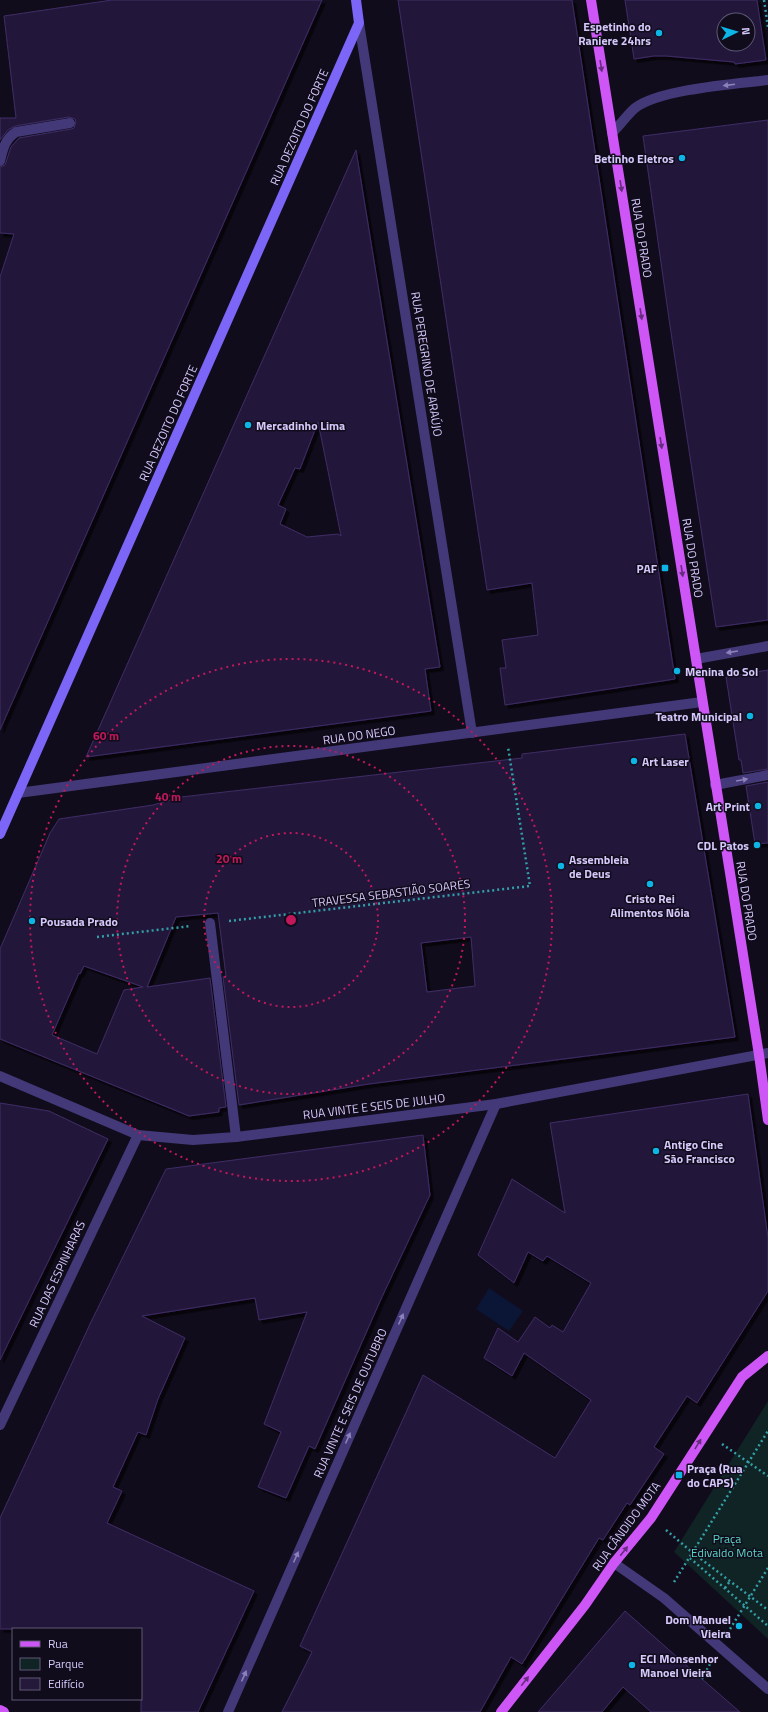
<svg xmlns="http://www.w3.org/2000/svg" width="768" height="1712" viewBox="0 0 768 1712" font-family="'Titillium Web',sans-serif">
  <style>
    .green { fill: #102325 }
    .water { fill: #0b1536 }
    .building { fill: #24193b; stroke: #3f2c66; fill-rule: evenodd; filter: url(#shadow) }
    .lines { fill: none; stroke-linecap: round; stroke-linejoin: round }
    .path { stroke: #33a0a7; stroke-width: 2.5; stroke-dasharray: 2 3; stroke-linecap: butt }
    .service { stroke: #433978; stroke-width: 10 }
    .minor { stroke: #433978; stroke-width: 10 }
    .secondary { stroke: #7b66f7; stroke-width: 10 }
    .primary { stroke: #ce56f6; stroke-width: 10 }
    .oneway { fill: #662d7e }
    .oneway2 { fill: #8c81ba }
    .ring { fill: none; stroke: #c2185b; stroke-width: 2; stroke-dasharray: 2 4 }
    .poi-dot { fill: #0cb5e5; stroke: #110c1b; stroke-width: 1.5 }
    .labels { text-anchor: middle; dominant-baseline: central; stroke-width: 3; stroke-linejoin: round; paint-order: stroke }
    .poi-label { font-size: 12px; font-weight: bold; fill: #d5c9fc; stroke: #110c1b; text-anchor: start }
    .street-label { font-size: 12px; fill: #d5c9fc; stroke: #110c1b }
    .park-label { font-size: 12px; fill: #5bd7c7; stroke: #110c1b }
    .centre { fill: #c2185b; stroke: #110c1b; stroke-width: 2 }
    .ring-label { font-size: 12px; text-anchor: middle; font-weight: bold; fill: #c2185b; stroke: #110c1b; stroke-width: 3; stroke-linejoin: round; paint-order: stroke }
  </style>
  <defs>
    <filter id="shadow"><feDropShadow dx="3.5" dy="3.5" stdDeviation="0" flood-color="#0009"/></filter>
  </defs>
  <rect width="100%" height="100%" fill="#110c1b"/>
  <path class="green" d="M 768,1401 L 768,1639 L 674,1552 Z"/>
  <path class="water" d="M 489,1288 L 523,1311 L 509,1331 L 476,1309 Z"/>
  <g class="building">
    <path d="M 112,0 L 322,0 L 0,730 L 0,277 L 14,234 L 0,233 L 0,167 L 5,165 L 11,147 L 19,138 L 71,129 L 74,128 L 76,122 L 75,119 L 69,117 L 15,126 L 8,130 L 0,140 L 0,118 L 16,118 L 4,16 Z"/>
    <path d="M 398,0 L 572,0 L 675,679 L 505,705 L 500,668 L 506,668 L 502,640 L 538,635 L 532,583 L 487,590 Z"/>
    <path d="M 625,0 L 757,0 L 766,60 L 735,64 L 734,62 L 666,56 L 654,56 L 634,59 ZM 724,20 L 748,20 L 748,44 L 724,44 Z"/>
    <path d="M 768,120 L 768,620 L 716,627 L 670,326 L 643,136 Z"/>
    <path d="M 356,150 L 440,667 L 425,669 L 431,711 L 86,757 ZM 318,422 L 328,471 L 341,536 L 338,534 L 307,537 L 280,524 L 286,509 L 278,505 L 295,468 L 300,469 Z"/>
    <path d="M 768,670 L 768,769 L 743,773 L 741,760 L 739,760 L 726,677 Z"/>
    <path d="M 685,734 L 735,1037 L 369,1084 L 239,1105 L 223,977 L 226,976 L 218,913 L 176,917 L 147,987 L 210,978 L 226,1107 L 219,1108 L 219,1112 L 189,1116 L 0,1039 L 0,949 L 50,833 L 59,819 L 153,805 L 181,797 L 522,758 L 522,754 ZM 471,937 L 475,986 L 427,992 L 421,943 ZM 84,966 L 143,987 L 124,990 L 97,1054 L 52,1035 L 79,973 L 80,974 Z"/>
    <path d="M 768,782 L 768,843 L 755,844 L 746,786 Z"/>
    <path d="M 748,1094 L 768,1238 L 768,1291 L 697,1403 L 687,1396 L 654,1447 L 664,1454 L 630,1505 L 627,1503 L 603,1540 L 599,1538 L 522,1664 L 511,1657 L 480,1712 L 282,1712 L 312,1652 L 300,1646 L 423,1375 L 555,1458 L 591,1400 L 524,1353 L 512,1376 L 484,1358 L 498,1328 L 518,1342 L 535,1317 L 550,1328 L 552,1325 L 563,1332 L 591,1283 L 547,1256 L 543,1261 L 528,1252 L 514,1283 L 478,1255 L 512,1179 L 565,1213 L 550,1123 Z"/>
    <path d="M 0,1103 L 49,1111 L 108,1139 L 0,1360 Z"/>
    <path d="M 423,1135 L 430,1195 L 381,1299 L 315,1449 L 309,1446 L 286,1498 L 258,1487 L 281,1432 L 264,1424 L 307,1312 L 259,1320 L 255,1298 L 142,1316 L 185,1338 L 158,1399 L 146,1435 L 138,1432 L 113,1487 L 122,1491 L 107,1523 L 254,1591 L 198,1712 L 141,1712 L 141,1629 L 0,1629 L 0,1518 L 90,1324 L 166,1169 Z"/>
    <path d="M 625,1611 L 702,1679 L 740,1712 L 651,1712 L 623,1687 L 602,1712 L 538,1712 Z"/>
  </g>
  <g class="lines">
    <g class="path">
      <path d="M 764,0 L 768,27"/>
      <path d="M 229,921 L 530,886 L 508,747"/>
      <path d="M 97,937 L 191,926"/>
      <path d="M 722,1444 L 768,1476"/>
      <path d="M 666,1530 L 693,1553 L 768,1610"/>
      <path d="M 690,1558 L 768,1626"/>
      <path d="M 674,1582 L 768,1431"/>
      <path d="M 725,1588 L 730,1581"/>
      <path d="M 730,1629 L 768,1568"/>
      <path d="M 702,1679 L 710,1664"/>
    </g>
    <g class="service">
      <path d="M 0,161 C 3,149 5,139 16,132 L 70,123"/>
      <path d="M 210,923 L 236,1137"/>
    </g>
    <g class="minor">
      <path d="M 359,23 L 472,733"/>
      <path d="M 612,133 C 620,125 627,115 635,108 C 660,89 735,84 768,80"/>
      <path d="M 696,659 L 768,646"/>
      <path d="M 715,785 L 768,775"/>
      <path d="M 18,793 L 702,702"/>
      <path d="M 0,1076 L 138,1135 L 193,1140 L 236,1137 L 496,1104 L 768,1053"/>
      <path d="M 0,1425 L 138,1135"/>
      <path d="M 614,1563 L 664,1598 L 768,1689"/>
      <path d="M 228,1712 L 496,1104"/>
    </g>
    <path class="secondary" d="M 0,834 L 359,23 L 356,0"/>
    <g class="primary">
      <path d="M 591,0 L 759,1055 L 768,1120"/>
      <path d="M 0,1710 L 4,1712"/>
      <path d="M 501,1712 L 585,1605 L 614,1563 L 651,1518 L 742,1377 L 768,1356"/>
    </g>
  </g>
  <defs><path id="oneway-solid" d="M-6-.8H1V-3.2L6.5 0L1 3.2V.8H-6Z"/></defs>
  <g class="oneway">
    <use href="#oneway-solid" transform="translate(601 66) rotate(81)"/>
    <use href="#oneway-solid" transform="translate(621 186) rotate(81)"/>
    <use href="#oneway-solid" transform="translate(641 314) rotate(81)"/>
    <use href="#oneway-solid" transform="translate(661 443) rotate(81)"/>
    <use href="#oneway-solid" transform="translate(682 571) rotate(81)"/>
    <use href="#oneway-solid" transform="translate(698 1444) rotate(-59)"/>
    <use href="#oneway-solid" transform="translate(624 1551) rotate(-51)"/>
    <use href="#oneway-solid" transform="translate(525 1681) rotate(-52)"/>
  </g>
  <g class="oneway2">
    <use href="#oneway-solid" transform="translate(729 85) rotate(173)"/>
    <use href="#oneway-solid" transform="translate(732 652) rotate(171)"/>
    <use href="#oneway-solid" transform="translate(742 780) rotate(-10)"/>
    <use href="#oneway-solid" transform="translate(401 1319) rotate(-66)"/>
    <use href="#oneway-solid" transform="translate(348 1438) rotate(-66)"/>
    <use href="#oneway-solid" transform="translate(296 1557) rotate(-66)"/>
    <use href="#oneway-solid" transform="translate(244 1676) rotate(-66)"/>
  </g>
  <g class="ring">
    <circle cx="291" cy="920" r="87"/>
    <circle cx="291" cy="920" r="174"/>
    <circle cx="291" cy="920" r="261"/>
  </g>
  <g class="poi-dot">
    <circle cx="659" cy="33" r="4"/>
    <circle cx="682" cy="158" r="4"/>
    <circle cx="248" cy="425" r="4"/>
    <rect x="661" y="564" width="8" height="8" rx="2"/>
    <circle cx="677" cy="671" r="4"/>
    <circle cx="750" cy="716" r="4"/>
    <circle cx="634" cy="761" r="4"/>
    <circle cx="758" cy="806" r="4"/>
    <circle cx="757" cy="845" r="4"/>
    <circle cx="561" cy="866" r="4"/>
    <circle cx="650" cy="884" r="4"/>
    <circle cx="32" cy="921" r="4"/>
    <circle cx="656" cy="1151" r="4"/>
    <rect x="675" y="1471" width="8" height="8" rx="2"/>
    <circle cx="739" cy="1626" r="4"/>
    <circle cx="632" cy="1665" r="4"/>
  </g>
  <g class="labels">
    <g class="poi-label">
      <text x="651" y="26" text-anchor="end">Espetinho do<tspan x="651" dy="14">Raniere 24hrs</tspan></text>
      <text x="674" y="158" text-anchor="end">Betinho Eletros</text>
      <text x="256" y="425">Mercadinho Lima</text>
      <text x="657" y="568" text-anchor="end">PAF</text>
      <text x="685" y="671">Menina do Sol</text>
      <text x="742" y="716" text-anchor="end">Teatro Municipal</text>
      <text x="642" y="761">Art Laser</text>
      <text x="750" y="806" text-anchor="end">Art Print</text>
      <text x="749" y="845" text-anchor="end">CDL Patos</text>
      <text x="569" y="859">Assembleia<tspan x="569" dy="14">de Deus</tspan></text>
      <text x="650" y="898" text-anchor="middle">Cristo Rei<tspan x="650" dy="14">Alimentos Nóia</tspan></text>
      <text x="40" y="921">Pousada Prado</text>
      <text x="664" y="1144">Antigo Cine<tspan x="664" dy="14">São Francisco</tspan></text>
      <text x="687" y="1468">Praça (Rua<tspan x="687" dy="14">do CAPS)</tspan></text>
      <text x="731" y="1619" text-anchor="end">Dom Manuel<tspan x="731" dy="14">Vieira</tspan></text>
      <text x="640" y="1658">ECI Monsenhor<tspan x="640" dy="14">Manoel Vieira</tspan></text>
    </g>
    <g class="street-label">
      <text transform="translate(299 127) rotate(-66)">RUA DEZOITO DO FORTE</text>
      <text transform="translate(642 238) rotate(81)">RUA DO PRADO</text>
      <text transform="translate(427 364) rotate(81)">RUA PEREGRINO DE ARAÚJO</text>
      <text transform="translate(168 423) rotate(-66)">RUA DEZOITO DO FORTE</text>
      <text transform="translate(693 558) rotate(81)">RUA DO PRADO</text>
      <text transform="translate(359 735) rotate(-8)">RUA DO NEGO</text>
      <text transform="translate(391 893) rotate(-7)">TRAVESSA SEBASTIÃO SOARES</text>
      <text transform="translate(747 901) rotate(81)">RUA DO PRADO</text>
      <text transform="translate(374 1106) rotate(-7)">RUA VINTE E SEIS DE JULHO</text>
      <text transform="translate(57 1274) rotate(-65)">RUA DAS ESPINHARAS</text>
      <text transform="translate(350 1403) rotate(-66)">RUA VINTE E SEIS DE OUTUBRO</text>
      <text transform="translate(626 1526) rotate(-54)">RUA CÂNDIDO MOTA</text>
    </g>
    <g class="park-label">
      <text x="727" y="1538">Praça<tspan x="727" dy="14">Edivaldo Mota</tspan></text>
    </g>
  </g>
  <circle cx="291" cy="920" r="6" class="centre"/>
  <g class="ring-label">
    <text x="106" y="740">60 m</text>
    <text x="168" y="801">40 m</text>
    <text x="229" y="863">20 m</text>
  </g>
  <rect x="12" y="1628" width="130" height="72" fill="#110c1b" stroke="#5f5875"/>
  <rect x="20" y="1641" width="20" height="6" fill="#ce56f6" stroke="#5f5875"/>
  <text x="48" y="1648" font-size="12" fill="#d5c9fc">Rua</text>
  <rect x="20" y="1658" width="20" height="12" fill="#102325" stroke="#5f5875"/>
  <text x="48" y="1668" font-size="12" fill="#d5c9fc">Parque</text>
  <rect x="20" y="1678" width="20" height="12" fill="#24193b" stroke="#5f5875"/>
  <text x="48" y="1688" font-size="12" fill="#d5c9fc">Edifício</text>
  <g transform="translate(736 32) rotate(85)"><circle r="19" fill="#110c1b" stroke="#5f5875"/>
  <path d="M0-3L7 15L0 10L-7 15Z" fill="#0cb5e5"/>
  <text y="-6" font-size="11" font-weight="bold" text-anchor="middle" fill="#d5c9fc">N</text>
  </g>
</svg>
